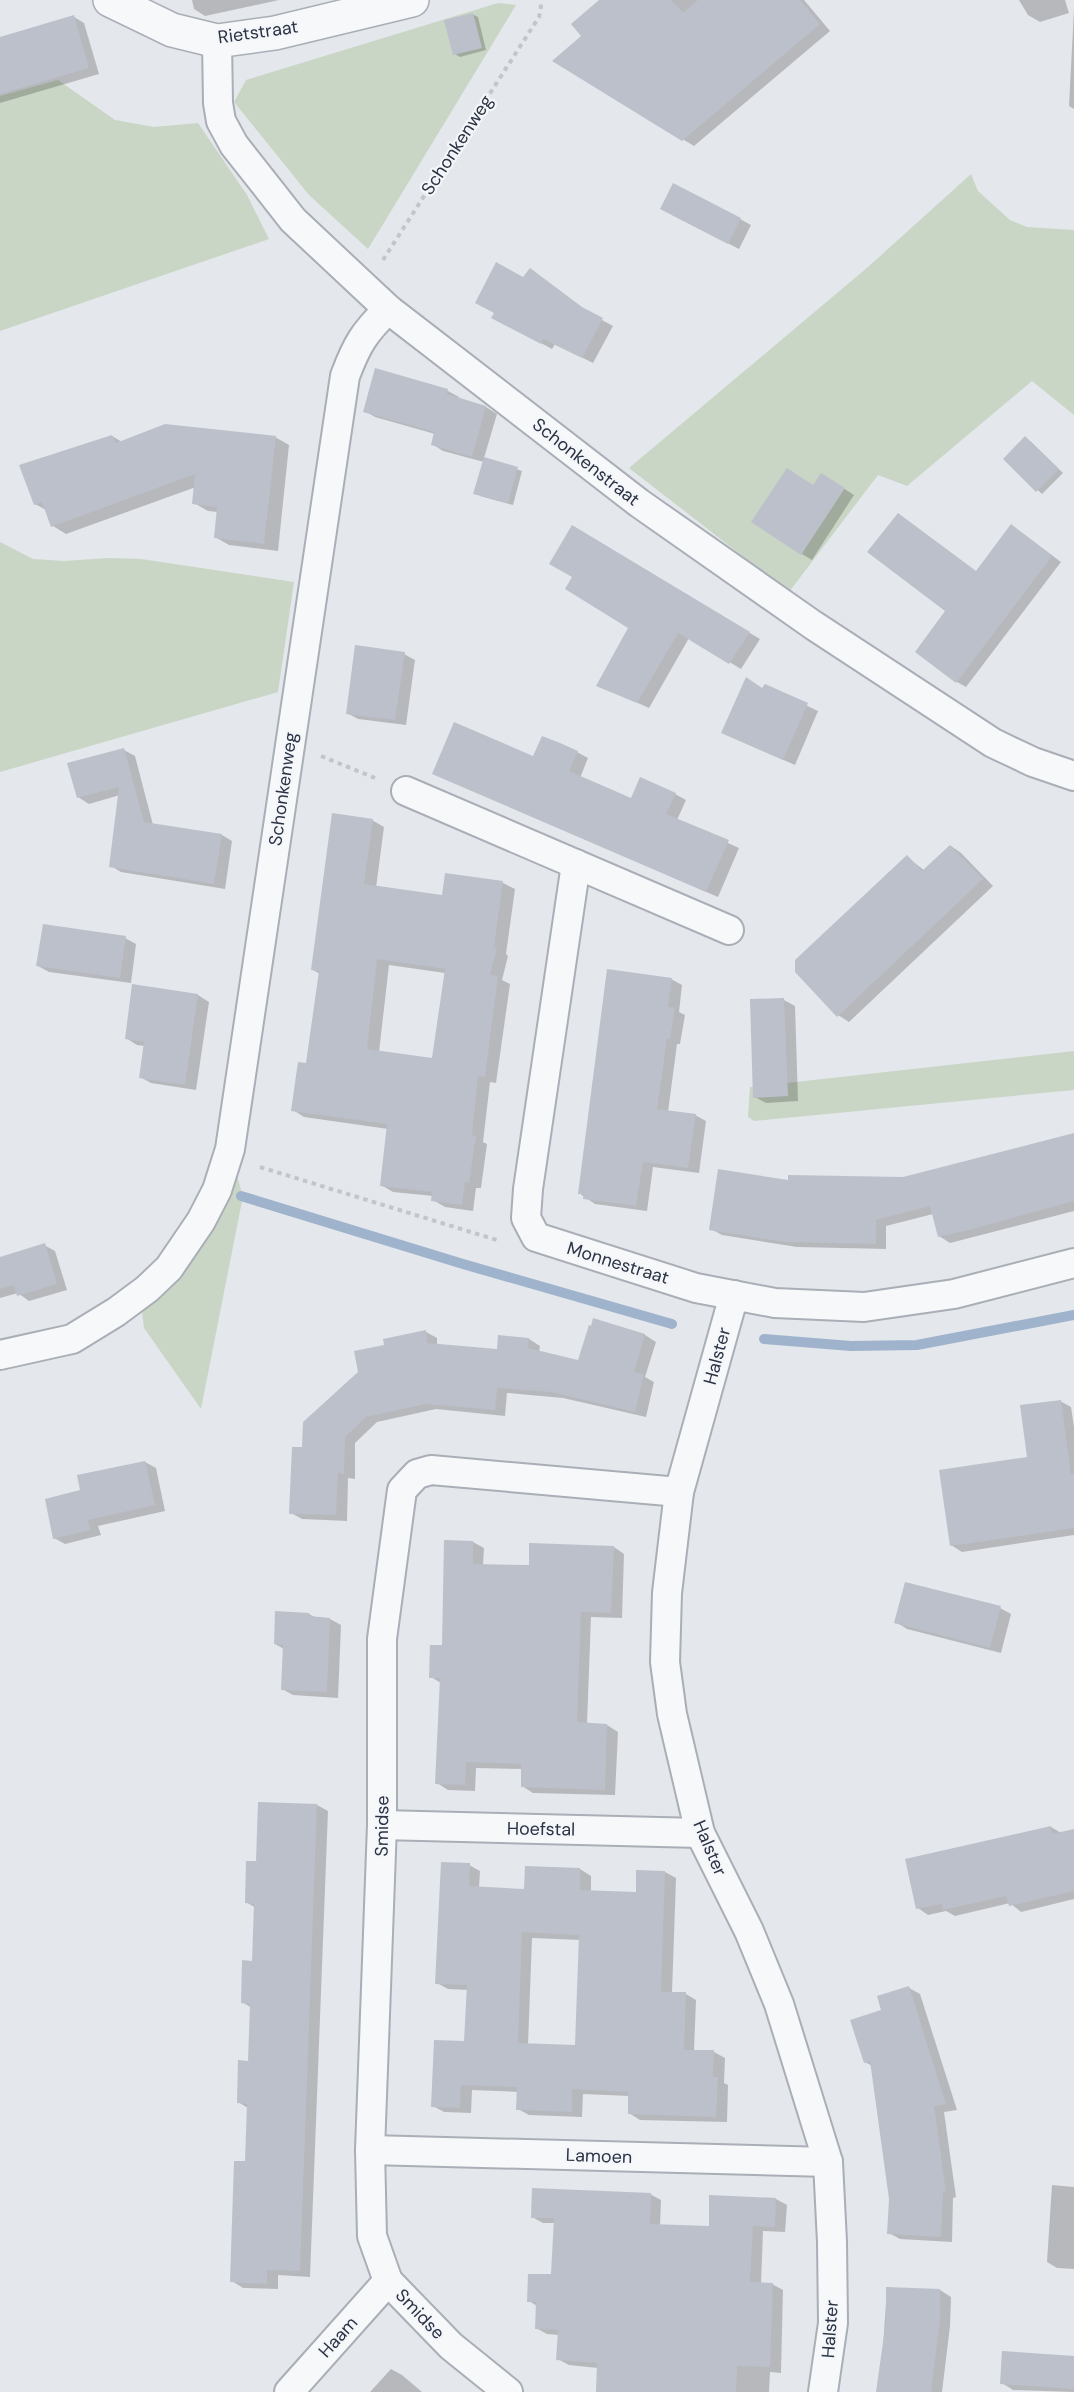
<svg xmlns="http://www.w3.org/2000/svg" width="1074" height="2392" viewBox="0 0 1074 2392" font-family="'DM Sans',sans-serif">
  <style>
    .green { fill: #c9d6c5 }
    .shadow { fill: #0003; fill-rule: evenodd }
    .lines { fill: none; stroke-linecap: round; stroke-linejoin: round }
    .stream { stroke: #9fb4cc; stroke-width: 10 }
    .building { fill: #bbc0ca; fill-rule: evenodd }
    .minor-casing { stroke: #a9aeb7; stroke-width: 32 }
    .tertiary-casing { stroke: #a9aeb7; stroke-width: 36 }
    .path { stroke: #c2c5cb; stroke-width: 4; stroke-dasharray: 4.5 4.5; stroke-linecap: butt }
    .minor { stroke: #f7f8fa; stroke-width: 28 }
    .tertiary { stroke: #f7f8fa; stroke-width: 33 }
    .labels { text-anchor: middle; dominant-baseline: central; stroke-width: 4.5; stroke-linejoin: round; paint-order: stroke }
    .street-label { font-size: 18px; fill: #2b3445; stroke: #f4f6f9 }
  </style>
  <rect width="100%" height="100%" fill="#e4e7ec"/>
  <g class="green">
    <path d="M 498,3 L 516,5 L 368,249 L 309,195 L 234,102 L 246,80 Z"/>
    <path d="M 58,80 L 115,120 L 154,127 L 198,123 L 247,195 L 269,239 L 0,331 L 0,96 Z"/>
    <path d="M 971,174 L 978,191 L 1010,220 L 1027,227 L 1074,230 L 1074,415 L 1032,381 L 907,486 L 878,475 L 789,592 L 629,468 L 868,267 Z"/>
    <path d="M 0,542 L 33,559 L 64,561 L 109,558 L 141,559 L 294,582 L 278,692 L 0,772 Z"/>
    <path d="M 1074,1051 L 1074,1090 L 754,1121 L 748,1117 L 750,1087 Z"/>
    <path d="M 236,1173 L 243,1196 L 201,1409 L 144,1328 L 142,1312 L 175,1278 L 214,1228 Z"/>
  </g>
  <g class="shadow">
    <path d="M 192,0 L 279,0 L 205,16 L 194,9 Z"/>
    <path d="M 602,0 L 804,0 L 830,31 L 694,146 L 555,61 L 583,36 Z"/>
    <path d="M 1019,0 L 1065,0 L 1069,13 L 1040,22 L 1028,15 Z"/>
    <path d="M 1074,9 L 1074,109 L 1069,106 Z"/>
    <path d="M 472,14 L 478,17 L 486,50 L 460,57 L 455,54 Z"/>
    <path d="M 74,17 L 84,23 L 99,74 L 0,103 L 0,39 Z"/>
    <path d="M 672,215 L 740,219 L 751,225 L 739,249 Z"/>
    <path d="M 530,270 L 591,314 L 613,326 L 593,363 L 555,344 L 552,349 L 504,323 L 496,313 Z"/>
    <path d="M 376,370 L 448,391 L 459,397 L 458,399 L 486,407 L 497,414 L 484,458 L 522,471 L 513,505 L 480,496 L 484,462 L 443,451 L 432,444 L 435,434 L 375,417 L 365,411 Z"/>
    <path d="M 112,436 L 122,442 L 275,437 L 289,445 L 278,551 L 229,545 L 215,537 L 218,512 L 208,511 L 194,503 L 196,487 L 66,534 L 53,526 L 48,511 L 35,504 Z"/>
    <path d="M 1030,441 L 1063,473 L 1042,494 L 1005,459 Z"/>
    <path d="M 832,481 L 854,495 L 812,560 L 802,554 L 814,486 Z"/>
    <path d="M 898,515 L 977,572 L 1021,532 L 1061,562 L 966,687 L 957,682 L 948,611 Z"/>
    <path d="M 572,527 L 760,639 L 741,669 L 689,638 L 649,708 L 598,685 L 630,627 L 574,577 Z"/>
    <path d="M 404,654 L 415,660 L 406,725 L 358,719 L 347,713 Z"/>
    <path d="M 747,679 L 763,689 L 765,686 L 818,711 L 795,765 L 734,738 Z"/>
    <path d="M 124,750 L 135,756 L 153,825 L 222,835 L 232,841 L 225,889 L 121,872 L 111,866 L 120,795 L 89,804 L 78,797 Z"/>
    <path d="M 577,752 L 588,758 L 580,778 L 632,800 L 675,794 L 686,800 L 677,820 L 739,848 L 718,897 L 433,773 Z"/>
    <path d="M 372,820 L 384,827 L 376,888 L 443,897 L 503,883 L 515,889 L 506,954 L 508,956 L 502,980 L 510,984 L 496,1083 L 490,1082 L 483,1142 L 487,1144 L 481,1188 L 476,1188 L 473,1211 L 445,1207 L 433,1200 L 433,1196 L 393,1192 L 381,1185 L 388,1129 L 304,1117 L 293,1110 L 308,1065 L 320,974 L 313,970 ZM 389,965 L 445,973 L 433,1059 L 379,1052 Z"/>
    <path d="M 951,846 L 961,853 L 993,886 L 849,1022 L 838,1015 L 907,857 L 925,871 Z"/>
    <path d="M 125,938 L 136,944 L 131,983 L 49,972 L 38,966 Z"/>
    <path d="M 671,979 L 682,985 L 679,1012 L 685,1015 L 680,1044 L 677,1044 L 668,1112 L 695,1115 L 706,1121 L 699,1173 L 653,1167 L 647,1211 L 595,1204 L 579,1193 Z"/>
    <path d="M 134,986 L 198,995 L 209,1002 L 196,1090 L 151,1083 L 140,1077 L 145,1046 L 137,1045 L 126,1038 Z"/>
    <path d="M 784,1000 L 795,1006 L 798,1101 L 766,1103 L 755,1097 Z"/>
    <path d="M 1074,1135 L 1074,1211 L 950,1243 L 939,1236 L 933,1214 L 886,1226 L 886,1249 L 797,1247 L 722,1235 L 711,1229 L 789,1182 L 904,1179 Z"/>
    <path d="M 44,1245 L 55,1251 L 67,1290 L 29,1301 L 18,1293 L 0,1298 L 0,1261 Z"/>
    <path d="M 594,1320 L 645,1335 L 656,1342 L 645,1377 L 654,1382 L 646,1417 L 563,1398 L 507,1393 L 505,1416 L 436,1409 L 377,1422 L 355,1443 L 355,1479 L 348,1478 L 347,1521 L 302,1519 L 291,1513 L 304,1449 L 386,1346 L 385,1340 L 426,1332 L 437,1338 L 437,1345 L 498,1351 L 529,1339 L 540,1346 L 539,1352 L 579,1362 Z"/>
    <path d="M 1060,1401 L 1071,1407 L 1074,1427 L 1074,1535 L 962,1552 L 951,1545 L 1029,1459 Z"/>
    <path d="M 145,1462 L 156,1468 L 165,1511 L 98,1526 L 101,1535 L 65,1544 L 54,1538 L 82,1491 Z"/>
    <path d="M 473,1542 L 484,1548 L 483,1565 L 530,1567 L 614,1547 L 624,1554 L 622,1618 L 591,1617 L 587,1724 L 607,1725 L 618,1732 L 615,1795 L 533,1793 L 522,1786 L 523,1769 L 476,1768 L 475,1791 L 448,1790 L 437,1783 L 441,1683 L 431,1677 L 443,1647 Z"/>
    <path d="M 1000,1608 L 1011,1614 L 1001,1653 L 907,1629 L 896,1622 Z"/>
    <path d="M 276,1613 L 309,1614 L 316,1618 L 330,1619 L 341,1625 L 338,1698 L 293,1695 L 282,1689 L 284,1649 L 275,1644 Z"/>
    <path d="M 317,1805 L 328,1811 L 310,2277 L 278,2275 L 278,2289 L 243,2288 L 232,2281 L 246,2163 L 248,2108 L 238,2102 L 250,2062 L 252,2008 L 242,2002 L 254,1962 L 256,1908 L 246,1902 L 258,1862 Z"/>
    <path d="M 1051,1827 L 1061,1833 L 1074,1830 L 1074,1899 L 1021,1912 L 1010,1903 L 955,1916 L 946,1911 L 928,1915 L 918,1908 Z"/>
    <path d="M 469,1865 L 480,1871 L 479,1888 L 526,1890 L 580,1869 L 591,1876 L 591,1892 L 637,1894 L 665,1872 L 676,1878 L 672,1993 L 686,1994 L 696,2000 L 694,2051 L 714,2052 L 725,2058 L 724,2083 L 728,2085 L 727,2122 L 640,2120 L 629,2113 L 629,2096 L 583,2094 L 582,2117 L 529,2115 L 518,2109 L 519,2092 L 472,2090 L 471,2113 L 444,2112 L 433,2106 L 466,2043 L 468,1990 L 448,1989 L 437,1983 ZM 532,1938 L 581,1940 L 577,2046 L 528,2045 Z"/>
    <path d="M 909,1988 L 920,1994 L 957,2110 L 944,2112 L 956,2197 L 953,2198 L 952,2242 L 900,2239 L 889,2233 L 890,2198 L 872,2066 L 865,2062 L 883,2011 Z"/>
    <path d="M 1052,2185 L 1074,2187 L 1074,2269 L 1057,2268 L 1047,2262 Z"/>
    <path d="M 650,2194 L 661,2200 L 660,2226 L 710,2227 L 776,2199 L 787,2205 L 785,2232 L 763,2231 L 761,2284 L 772,2284 L 783,2290 L 781,2373 L 770,2372 L 769,2392 L 598,2392 L 598,2368 L 569,2365 L 558,2359 L 559,2335 L 547,2334 L 536,2328 L 537,2306 L 529,2301 L 552,2275 L 555,2223 L 543,2223 L 532,2217 Z"/>
    <path d="M 887,2288 L 940,2290 L 951,2297 L 950,2326 L 942,2392 L 880,2392 Z"/>
    <path d="M 1074,2357 L 1074,2392 L 1013,2390 L 1002,2383 Z"/>
    <path d="M 391,2369 L 402,2375 L 422,2392 L 370,2392 Z"/>
  </g>
  <g class="lines">
    <g class="stream">
      <path d="M 241,1196 L 463,1264 L 672,1324"/>
      <path d="M 764,1339 L 851,1346 L 917,1345 L 1074,1315"/>
    </g>
  </g>
  <g class="building">
    <path d="M 599,0 L 671,0 L 683,13 L 698,0 L 800,0 L 820,24 L 682,141 L 552,61 L 581,36 L 571,24 Z"/>
    <path d="M 473,13 L 482,48 L 453,55 L 444,20 Z"/>
    <path d="M 74,15 L 89,68 L 0,94 L 0,37 Z"/>
    <path d="M 673,183 L 741,218 L 728,244 L 660,209 Z"/>
    <path d="M 496,262 L 523,277 L 530,268 L 582,307 L 603,318 L 582,358 L 543,339 L 541,344 L 491,318 L 494,313 L 475,303 Z"/>
    <path d="M 375,368 L 448,389 L 447,394 L 486,406 L 472,457 L 431,445 L 434,432 L 363,412 Z"/>
    <path d="M 165,424 L 276,436 L 264,544 L 214,538 L 217,507 L 192,504 L 195,474 L 51,527 L 42,502 L 34,505 L 19,465 L 112,435 L 116,443 Z"/>
    <path d="M 1025,436 L 1059,469 L 1036,492 L 1003,459 Z"/>
    <path d="M 484,457 L 518,467 L 508,503 L 473,494 Z"/>
    <path d="M 787,468 L 813,485 L 821,473 L 845,488 L 801,555 L 751,522 Z"/>
    <path d="M 898,513 L 976,571 L 1011,524 L 1052,556 L 956,683 L 915,652 L 945,611 L 867,552 Z"/>
    <path d="M 572,525 L 750,632 L 729,664 L 678,633 L 637,703 L 596,686 L 628,628 L 565,589 L 572,577 L 549,564 Z"/>
    <path d="M 355,645 L 405,652 L 395,720 L 346,714 Z"/>
    <path d="M 746,677 L 762,688 L 765,684 L 808,703 L 783,760 L 721,733 Z"/>
    <path d="M 454,722 L 533,756 L 542,736 L 560,743 L 578,751 L 569,771 L 631,798 L 640,777 L 676,793 L 666,814 L 729,840 L 706,892 L 432,774 Z"/>
    <path d="M 124,748 L 144,822 L 222,834 L 214,884 L 109,867 L 119,787 L 77,798 L 67,763 Z"/>
    <path d="M 332,813 L 373,819 L 364,884 L 442,895 L 445,873 L 503,881 L 494,947 L 497,948 L 490,975 L 498,976 L 485,1077 L 478,1076 L 472,1135 L 476,1136 L 469,1183 L 465,1182 L 462,1205 L 431,1201 L 432,1192 L 380,1186 L 387,1124 L 291,1111 L 298,1062 L 306,1063 L 319,971 L 311,970 ZM 377,959 L 445,969 L 432,1058 L 367,1049 Z"/>
    <path d="M 950,845 L 983,879 L 837,1017 L 795,972 L 795,960 L 907,855 L 922,871 Z"/>
    <path d="M 43,924 L 126,936 L 120,978 L 36,966 Z"/>
    <path d="M 607,969 L 672,978 L 668,1007 L 675,1008 L 670,1039 L 667,1039 L 657,1109 L 696,1114 L 688,1168 L 643,1162 L 636,1206 L 583,1199 L 584,1194 L 578,1194 Z"/>
    <path d="M 132,984 L 198,994 L 185,1085 L 139,1078 L 144,1042 L 125,1039 Z"/>
    <path d="M 784,998 L 788,1096 L 753,1098 L 750,999 Z"/>
    <path d="M 1074,1133 L 1074,1201 L 973,1229 L 938,1237 L 930,1206 L 876,1220 L 876,1244 L 785,1242 L 709,1230 L 718,1169 L 788,1180 L 788,1175 L 903,1177 Z"/>
    <path d="M 45,1243 L 57,1284 L 17,1296 L 14,1285 L 0,1289 L 0,1257 Z"/>
    <path d="M 593,1318 L 645,1334 L 634,1372 L 644,1374 L 635,1412 L 551,1392 L 497,1388 L 495,1410 L 425,1404 L 366,1417 L 345,1437 L 344,1474 L 338,1473 L 336,1515 L 289,1514 L 292,1447 L 302,1447 L 303,1422 L 358,1372 L 354,1351 L 384,1345 L 383,1339 L 426,1330 L 427,1343 L 497,1349 L 498,1335 L 529,1338 L 528,1348 L 578,1360 L 589,1325 L 591,1326 Z"/>
    <path d="M 1061,1400 L 1071,1474 L 1074,1474 L 1074,1528 L 950,1546 L 939,1470 L 1027,1457 L 1020,1405 Z"/>
    <path d="M 145,1461 L 155,1505 L 88,1520 L 90,1530 L 53,1539 L 45,1499 L 80,1490 L 77,1475 Z"/>
    <path d="M 444,1540 L 473,1541 L 473,1564 L 529,1565 L 529,1543 L 614,1546 L 611,1613 L 581,1612 L 577,1722 L 607,1724 L 605,1790 L 521,1787 L 521,1764 L 466,1762 L 465,1785 L 435,1784 L 440,1678 L 429,1678 L 430,1645 L 442,1645 Z"/>
    <path d="M 905,1582 L 1001,1606 L 990,1648 L 894,1623 Z"/>
    <path d="M 275,1611 L 309,1613 L 309,1616 L 330,1618 L 327,1692 L 281,1690 L 283,1645 L 274,1644 Z"/>
    <path d="M 258,1802 L 317,1804 L 300,2271 L 267,2270 L 267,2284 L 230,2282 L 234,2161 L 245,2161 L 247,2104 L 237,2103 L 238,2060 L 248,2061 L 250,2004 L 241,2003 L 242,1960 L 252,1961 L 254,1904 L 245,1903 L 246,1861 L 256,1861 Z"/>
    <path d="M 1051,1826 L 1052,1834 L 1074,1829 L 1074,1891 L 1009,1906 L 1006,1896 L 943,1910 L 942,1904 L 916,1909 L 905,1859 Z"/>
    <path d="M 441,1862 L 470,1863 L 469,1886 L 524,1889 L 525,1866 L 580,1868 L 580,1890 L 636,1892 L 636,1870 L 665,1871 L 661,1992 L 686,1992 L 684,2050 L 714,2050 L 713,2077 L 718,2077 L 716,2117 L 628,2114 L 628,2092 L 572,2089 L 572,2112 L 516,2110 L 517,2087 L 461,2085 L 460,2108 L 431,2107 L 434,2040 L 464,2041 L 467,1985 L 435,1984 ZM 522,1932 L 579,1935 L 575,2045 L 518,2043 Z"/>
    <path d="M 909,1986 L 946,2104 L 934,2106 L 946,2192 L 943,2192 L 941,2237 L 887,2234 L 889,2199 L 870,2061 L 864,2063 L 850,2020 L 881,2010 L 877,1996 Z"/>
    <path d="M 532,2188 L 651,2193 L 650,2224 L 709,2226 L 709,2195 L 776,2198 L 775,2227 L 753,2226 L 750,2282 L 773,2283 L 770,2367 L 737,2366 L 736,2392 L 596,2392 L 597,2363 L 556,2360 L 558,2330 L 535,2329 L 536,2302 L 527,2302 L 528,2274 L 551,2274 L 554,2218 L 531,2218 Z"/>
    <path d="M 886,2287 L 940,2289 L 940,2319 L 931,2392 L 876,2392 L 886,2321 Z"/>
    <path d="M 1002,2351 L 1074,2356 L 1074,2389 L 1000,2384 Z"/>
  </g>
  <g class="lines">
    <g class="minor-casing">
      <g id="minor">
        <path d="M 217,41 L 218,103 L 221,121 L 234,145 L 293,220 L 388,309 L 639,503 L 813,625 L 993,743 L 1033,762 L 1074,776"/>
        <path d="M 406,791 L 729,930"/>
        <path d="M 576,864 L 528,1189 L 526,1218 L 536,1237 L 696,1288 L 775,1303 L 864,1307 L 954,1294 L 1074,1263"/>
        <path d="M 734,1295 L 679,1492 L 667,1593 L 665,1662 L 672,1714 L 700,1833 L 749,1931 L 779,2004 L 828,2162 L 832,2242 L 833,2323 L 823,2392"/>
        <path d="M 0,1355 L 72,1339 L 116,1312 L 147,1289 L 169,1268 L 201,1221 L 217,1190 L 230,1149 L 345,376 C 357,344 364,333 388,309"/>
        <path d="M 382,1825 L 700,1833"/>
        <path d="M 370,2150 L 828,2162"/>
        <path d="M 289,2392 L 388,2281"/>
        <path d="M 508,2392 L 451,2346 L 388,2281 L 372,2236 L 370,2150 L 382,1825 L 382,1639 L 402,1490 L 417,1474 L 431,1470 L 679,1492"/>
      </g>
    </g>
    <g class="tertiary-casing">
      <path id="tertiary" d="M 110,0 L 172,30 L 217,41 L 275,33 L 412,0"/>
    </g>
    <g class="path">
      <path d="M 383,260 L 539,17 L 541,7 L 540,0"/>
      <path d="M 321,756 L 375,778"/>
      <path d="M 260,1167 L 500,1241"/>
    </g>
    <use href="#minor" class="minor"/>
    <use href="#tertiary" class="tertiary"/>
  </g>
  <g class="labels">
    <g class="street-label">
      <text transform="translate(258 32) rotate(-8)">Rietstraat</text>
      <text transform="translate(457 145) rotate(-57)">Schonkenweg</text>
      <text transform="translate(586 462) rotate(38)">Schonkenstraat</text>
      <text transform="translate(283 789) rotate(-82)">Schonkenweg</text>
      <text transform="translate(618 1263) rotate(17)">Monnestraat</text>
      <text transform="translate(717 1356) rotate(-75)">Halster</text>
      <text transform="translate(382 1826) rotate(-89)">Smidse</text>
      <text transform="translate(541 1829) rotate(1)">Hoefstal</text>
      <text transform="translate(710 1848) rotate(67)">Halster</text>
      <text transform="translate(599 2156) rotate(2)">Lamoen</text>
      <text transform="translate(420 2314) rotate(46)">Smidse</text>
      <text transform="translate(830 2329) rotate(-86)">Halster</text>
      <text transform="translate(338 2337) rotate(-48)">Haam</text>
    </g>
  </g>
</svg>
